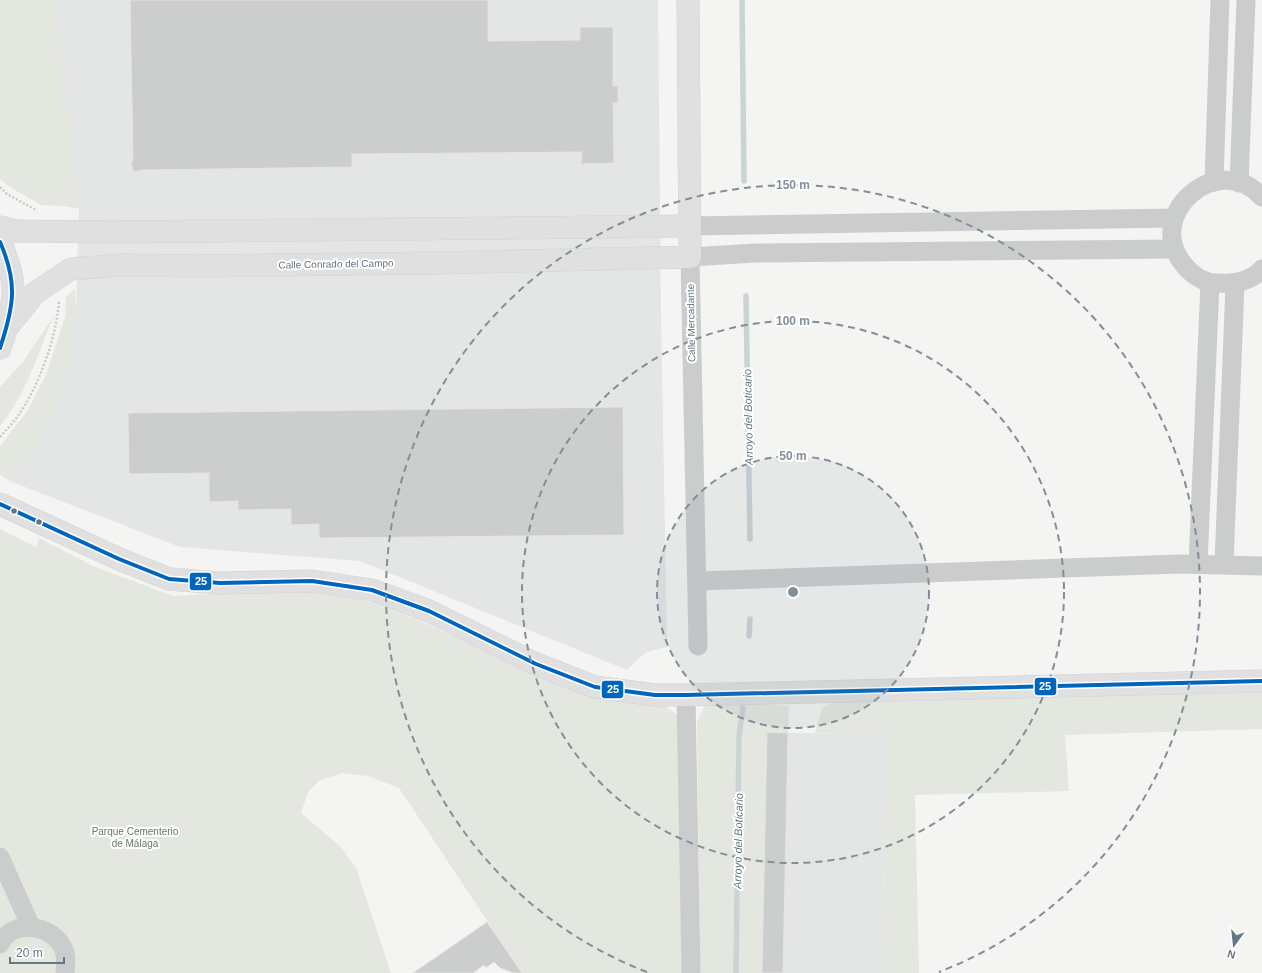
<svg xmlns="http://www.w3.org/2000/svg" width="1262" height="973" viewBox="0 0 1262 973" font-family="Arial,sans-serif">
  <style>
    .built { fill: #e4e6e5 }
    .green { fill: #e4e7e0 }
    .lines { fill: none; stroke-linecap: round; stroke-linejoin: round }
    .stream { stroke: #cbd3d5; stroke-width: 5.5 }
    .building { fill: #cccece; stroke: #e3e3e2 }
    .secondary-casing { stroke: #d0d2d2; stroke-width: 23 }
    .primary-casing { stroke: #d1d2d1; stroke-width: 23 }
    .path { stroke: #cacaca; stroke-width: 2.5; stroke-dasharray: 2 2; stroke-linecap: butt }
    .street { stroke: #cbcdcd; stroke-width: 19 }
    .secondary { stroke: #e0e0e0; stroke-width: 22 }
    .primary { stroke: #e0e0e0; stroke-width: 22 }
    .bus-1-casing { stroke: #fff; stroke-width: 7 }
    .bus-1 { stroke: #0065bd; stroke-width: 4 }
    .ring { fill: none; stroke: #828f9a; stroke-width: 2; stroke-dasharray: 7 5 }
    .bus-dot { fill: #647583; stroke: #fff; stroke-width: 1.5 }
    .labels { text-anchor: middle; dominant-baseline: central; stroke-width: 4; stroke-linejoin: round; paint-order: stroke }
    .street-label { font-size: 10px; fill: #647583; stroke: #fff }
    .park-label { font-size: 10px; fill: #677a63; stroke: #fff }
    .water-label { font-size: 11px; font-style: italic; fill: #5f777f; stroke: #fff }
    .centre { fill: #828f9a; stroke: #fff; stroke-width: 2 }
    .ring-label { font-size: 12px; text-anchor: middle; font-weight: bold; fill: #828f9a; stroke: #fff; stroke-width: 4; stroke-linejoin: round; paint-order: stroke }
    .line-badge { stroke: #fff; stroke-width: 1.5 }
    .badge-label { font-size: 11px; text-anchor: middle; font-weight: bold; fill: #fff }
  </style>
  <rect width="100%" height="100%" fill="#f4f4f2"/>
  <g class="built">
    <path d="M 56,0 L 658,0 L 661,312 L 667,647 L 650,651 L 641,656 L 627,670 L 360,561 L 180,547 L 12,482 L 41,441 L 76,304 L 79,209 Z"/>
    <path d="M 767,732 L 886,735 L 882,965 L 878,973 L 762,973 Z"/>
  </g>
  <g class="green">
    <path d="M 0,0 L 56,0 L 79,209 L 64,206 L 41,205 L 8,186 L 0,179 Z"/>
    <path d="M 75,289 C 77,340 68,397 40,442 C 31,456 21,469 12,482 L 0,475 L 0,446 L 26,413 L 46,375 L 65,317 L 66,297 Z"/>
    <path d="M 53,317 C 38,354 26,395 0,426 L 0,387 L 23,362 Z"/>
    <path d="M 0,529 L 36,547 L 39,538 L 93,566 L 173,596 L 303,589 L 353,596 L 416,619 L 536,675 L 589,696 L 666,707 L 678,715 L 682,973 L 522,973 L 399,788 L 368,776 L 342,773 L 320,780 L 308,792 L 301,813 L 340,846 L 356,868 L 391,973 L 0,973 Z"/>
    <path d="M 1262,690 L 1262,729 L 1065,735 L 1069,791 L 915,795 L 919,973 L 878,973 L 882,965 L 886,735 L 815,733 L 822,708 L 833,701 Z"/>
    <path d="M 719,703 L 789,706 L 788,733 L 767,732 L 762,973 L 700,973 L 697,722 L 705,704 Z"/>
  </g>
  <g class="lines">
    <g class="stream">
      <path d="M 742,0 L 744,181"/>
      <path d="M 746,296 L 750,539"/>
      <path d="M 749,636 L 750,619"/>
      <path d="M 736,973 L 739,736 L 743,708"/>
    </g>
  </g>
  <g class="building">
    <path d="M 130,0 L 488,0 L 488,41 L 580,40 L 580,27 L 613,27 L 613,86 L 618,86 L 618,103 L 613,103 L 614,163 L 581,164 L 582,152 L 352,154 L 352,167 L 143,170 L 134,172 L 131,164 L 133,159 Z"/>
    <path d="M 623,407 L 624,535 L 319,538 L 319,524 L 291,525 L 291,509 L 238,510 L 238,501 L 209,502 L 209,473 L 129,474 L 128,413 Z"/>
    <path d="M 767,732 L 788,733 L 783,973 L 762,973 Z"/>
    <path d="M 487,922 L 522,973 L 514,973 L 500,968 L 494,962 L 486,968 L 484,965 L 473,973 L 413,973 Z"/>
  </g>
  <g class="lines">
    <g class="secondary-casing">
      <g id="secondary">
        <path d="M 0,227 L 16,231 L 115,232 L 690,226"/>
        <path d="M 6,329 L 35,293 L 71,269 L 122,265 L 198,266 L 434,263 L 690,257 L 688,0"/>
        <path d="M 0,504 L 119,559 L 169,579 L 220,583 L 312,581 L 372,590 L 429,611 L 536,664 L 595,687 L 655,695 L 686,695 L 1262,681"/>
      </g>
    </g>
    <g class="primary-casing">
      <path id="primary" d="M 0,242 C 6,255 12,272 13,287 C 14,303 5,333 0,348"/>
    </g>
    <g class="path">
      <path d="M 0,187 L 7,194 L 36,210"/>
      <path d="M 0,437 C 6,430 13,423 18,416 C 39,386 57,336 59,300"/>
    </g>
    <g class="street">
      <path d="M 1214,182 L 1220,0"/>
      <path d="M 1239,183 L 1246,0"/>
      <path d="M 1262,197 C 1218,149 1142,215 1184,265 C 1192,275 1204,283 1217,283 C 1234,284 1250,282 1262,269"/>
      <path d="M 690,226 L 1174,218"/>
      <path d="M 1198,564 L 1210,283"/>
      <path d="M 1224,564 L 1235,284"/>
      <path d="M 697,581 L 1179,564 L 1262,566"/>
      <path d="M 698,646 L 690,257 L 755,253 L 1174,249"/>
      <path d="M 686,695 L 691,973"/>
      <path d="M 0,857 L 31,927"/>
      <path d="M 0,944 C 12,919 50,924 62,946 C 67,954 66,964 65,973"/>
    </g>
    <use href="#secondary" class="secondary"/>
    <use href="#primary" class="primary"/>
    <g class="bus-1-casing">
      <g id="bus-1">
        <path d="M 0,242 C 18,283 14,306 0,348"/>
        <path d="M 0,504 L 119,559 L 169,579 L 220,583 L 312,581 L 372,590 L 429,611 L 536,664 L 595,687 L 655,695 L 686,695 L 1262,681"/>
      </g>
    </g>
    <use href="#bus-1" class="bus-1"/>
  </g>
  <circle cx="793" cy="592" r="136" fill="#828f9a" fill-opacity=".12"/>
  <g class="ring">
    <circle cx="793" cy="592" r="136"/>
    <circle cx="793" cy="592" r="271"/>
    <path d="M647 972A407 407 0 1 1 939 972"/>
  </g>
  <g class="bus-dot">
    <circle cx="14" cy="511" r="3.5"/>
    <circle cx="39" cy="522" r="3.5"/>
  </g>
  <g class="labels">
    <g class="street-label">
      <text transform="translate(336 264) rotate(-1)">Calle Conrado del Campo</text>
      <text transform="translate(691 323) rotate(-91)">Calle Mercadante</text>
    </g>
    <g class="park-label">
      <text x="135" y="831">Parque Cementerio<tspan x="135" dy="12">de Málaga</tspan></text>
    </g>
    <g class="water-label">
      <text transform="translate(748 417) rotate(-91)">Arroyo del Boticario</text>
      <text transform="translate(738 841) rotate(-89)">Arroyo del Boticario</text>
    </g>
  </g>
  <circle cx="793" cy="592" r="6" class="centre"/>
  <g class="ring-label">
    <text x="793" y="189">150 m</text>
    <text x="793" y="325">100 m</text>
    <text x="793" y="460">50 m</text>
  </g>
  <g class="line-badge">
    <rect x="189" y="572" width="23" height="19" rx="4" fill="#0065bd"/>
    <rect x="1034" y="677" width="23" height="19" rx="4" fill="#0065bd"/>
    <rect x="601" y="680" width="23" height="19" rx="4" fill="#0065bd"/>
  </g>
  <g class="badge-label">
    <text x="201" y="585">25</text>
    <text x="1045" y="690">25</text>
    <text x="613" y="693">25</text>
  </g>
  <g transform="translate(1234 945) rotate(195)" stroke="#ffffff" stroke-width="3" paint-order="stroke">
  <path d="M0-3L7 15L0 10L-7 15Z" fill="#647583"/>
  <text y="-6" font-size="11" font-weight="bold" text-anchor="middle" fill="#647583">N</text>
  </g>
  <path d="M10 957v6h54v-6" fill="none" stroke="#647583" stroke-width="2"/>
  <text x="16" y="957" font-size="12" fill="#647583" stroke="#ffffff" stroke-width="3" paint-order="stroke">20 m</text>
</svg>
